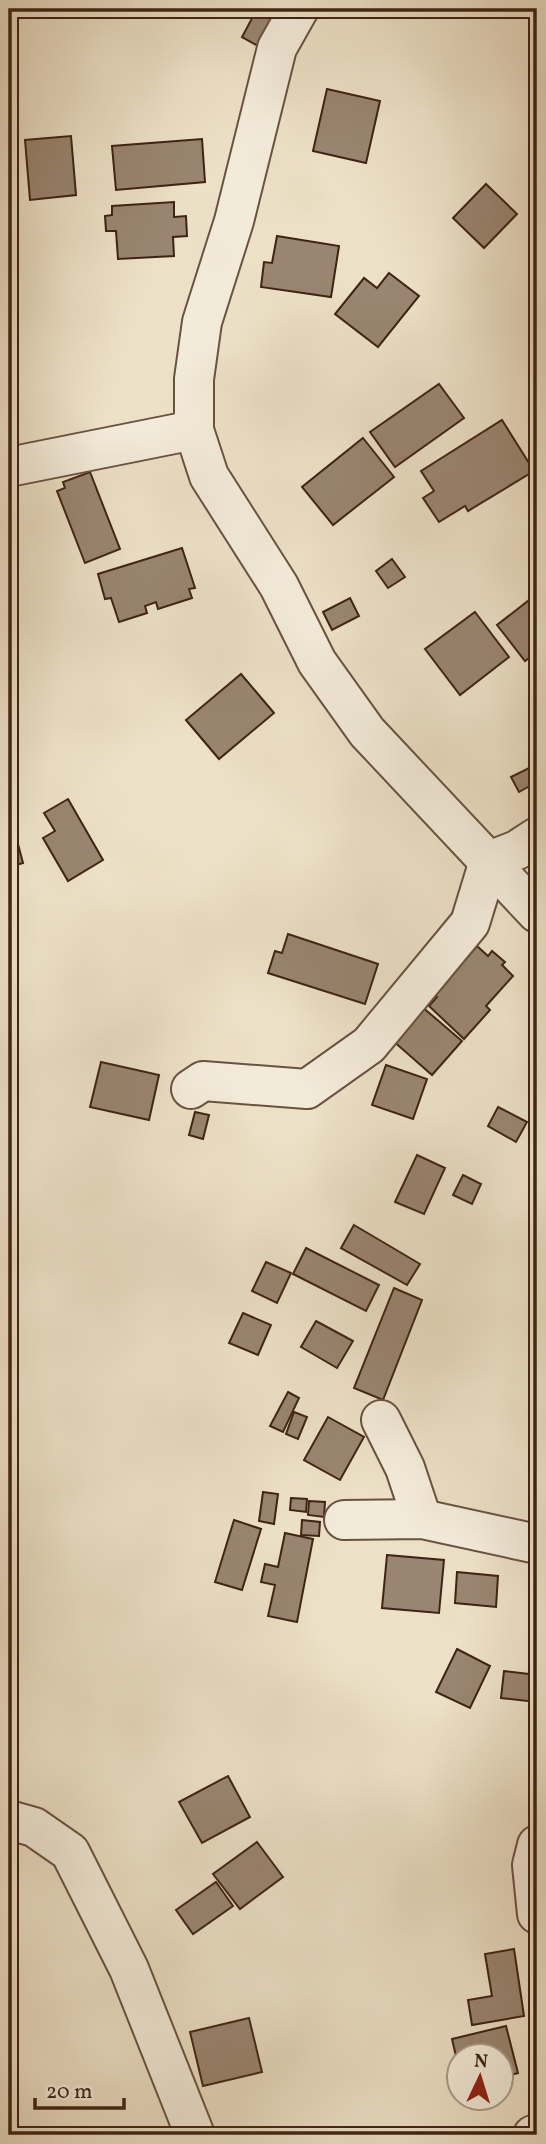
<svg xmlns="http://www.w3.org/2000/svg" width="546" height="2144" viewBox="0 0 546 2144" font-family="Vollkorn,serif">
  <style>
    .building { fill: #998571; stroke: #3f2315; stroke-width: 2 }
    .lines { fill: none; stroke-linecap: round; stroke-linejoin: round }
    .minor-casing { stroke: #6a5241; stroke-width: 42 }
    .minor { stroke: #f3ebda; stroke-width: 38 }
  </style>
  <rect width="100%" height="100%" fill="#ece0c6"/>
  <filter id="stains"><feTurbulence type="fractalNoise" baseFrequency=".00286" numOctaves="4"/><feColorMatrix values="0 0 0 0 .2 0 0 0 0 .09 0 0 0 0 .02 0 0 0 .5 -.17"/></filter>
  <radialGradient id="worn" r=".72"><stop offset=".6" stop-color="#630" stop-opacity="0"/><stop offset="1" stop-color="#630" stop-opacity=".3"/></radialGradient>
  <g class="building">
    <path d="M 257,9 L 279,9 L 260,47 L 242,37 Z"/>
    <path d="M 327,89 L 380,101 L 366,163 L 313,151 Z"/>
    <path d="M 71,136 L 76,195 L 30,200 L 25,140 Z"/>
    <path d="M 202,139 L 205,182 L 116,190 L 112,146 Z"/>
    <path d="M 9,141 L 16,203 L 9,203 Z"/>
    <path d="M 486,184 L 517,214 L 484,248 L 453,218 Z"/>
    <path d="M 174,202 L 174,217 L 186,216 L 187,236 L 173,237 L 174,256 L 118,259 L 116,231 L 106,231 L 105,216 L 112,215 L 112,206 Z"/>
    <path d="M 277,236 L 339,246 L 331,297 L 261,287 L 264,262 L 272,263 Z"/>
    <path d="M 389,273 L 419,296 L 378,347 L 335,314 L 364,278 L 377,288 Z"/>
    <path d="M 439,384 L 464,418 L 395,467 L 370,432 Z"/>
    <path d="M 502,420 L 534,471 L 468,511 L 465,506 L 439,522 L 423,498 L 434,491 L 421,471 Z"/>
    <path d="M 363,438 L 394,477 L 333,525 L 302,487 Z"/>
    <path d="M 90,472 L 120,549 L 85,563 L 57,491 L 65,488 L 63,482 Z"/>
    <path d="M 182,548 L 195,588 L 189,589 L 192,598 L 158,609 L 156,602 L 145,606 L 147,613 L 119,622 L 111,598 L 105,599 L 98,574 Z"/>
    <path d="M 392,559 L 405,577 L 388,588 L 376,571 Z"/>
    <path d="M 533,597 L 537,602 L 537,652 L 525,661 L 497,625 Z"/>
    <path d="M 350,598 L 359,616 L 332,630 L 323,612 Z"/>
    <path d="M 475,612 L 509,657 L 460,695 L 425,649 Z"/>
    <path d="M 241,674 L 274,713 L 219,759 L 186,720 Z"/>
    <path d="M 533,766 L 537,774 L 537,782 L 519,792 L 511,777 Z"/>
    <path d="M 68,799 L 103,860 L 68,881 L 43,838 L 55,831 L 44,813 Z"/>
    <path d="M 10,814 L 23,863 L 9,867 L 9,815 Z"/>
    <path d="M 288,934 L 378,964 L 365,1004 L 268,973 L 275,951 L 282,953 Z"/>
    <path d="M 477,946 L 488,956 L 492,951 L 505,962 L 502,965 L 513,976 L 486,1006 L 490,1010 L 464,1039 L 429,1006 L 437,997 L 434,994 Z"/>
    <path d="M 421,1006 L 462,1041 L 432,1075 L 392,1040 Z"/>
    <path d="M 101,1062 L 159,1075 L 149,1120 L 90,1107 Z"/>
    <path d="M 386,1065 L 427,1079 L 413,1119 L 372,1105 Z"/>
    <path d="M 498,1107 L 527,1122 L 516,1142 L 488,1126 Z"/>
    <path d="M 195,1112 L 209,1115 L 203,1139 L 189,1135 Z"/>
    <path d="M 417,1155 L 445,1168 L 424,1214 L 395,1202 Z"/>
    <path d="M 463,1175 L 481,1184 L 472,1204 L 453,1195 Z"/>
    <path d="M 354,1225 L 420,1264 L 407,1285 L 341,1248 Z"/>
    <path d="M 306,1248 L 379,1285 L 366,1311 L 293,1274 Z"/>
    <path d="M 266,1262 L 291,1273 L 277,1303 L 252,1291 Z"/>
    <path d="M 394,1288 L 422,1300 L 383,1400 L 354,1388 Z"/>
    <path d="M 243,1313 L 271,1325 L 258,1355 L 229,1343 Z"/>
    <path d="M 316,1321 L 353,1341 L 337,1368 L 301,1347 Z"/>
    <path d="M 288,1392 L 299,1398 L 283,1432 L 270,1426 Z"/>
    <path d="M 294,1412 L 307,1417 L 298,1439 L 286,1434 Z"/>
    <path d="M 328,1417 L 364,1437 L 340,1480 L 304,1460 Z"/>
    <path d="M 263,1492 L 278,1494 L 274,1524 L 259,1521 Z"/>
    <path d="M 291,1498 L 307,1499 L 306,1512 L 290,1510 Z"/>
    <path d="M 309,1501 L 325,1502 L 324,1517 L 308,1515 Z"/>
    <path d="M 234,1520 L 261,1529 L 242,1590 L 215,1582 Z"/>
    <path d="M 302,1520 L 320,1522 L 319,1536 L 301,1535 Z"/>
    <path d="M 285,1533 L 313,1539 L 297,1622 L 268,1616 L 275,1585 L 261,1582 L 265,1564 L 278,1567 Z"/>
    <path d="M 387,1555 L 444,1560 L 439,1613 L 382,1608 Z"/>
    <path d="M 457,1572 L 498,1576 L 496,1607 L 455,1603 Z"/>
    <path d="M 457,1649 L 490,1666 L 470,1708 L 436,1692 Z"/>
    <path d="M 504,1671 L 537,1675 L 536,1702 L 501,1698 Z"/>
    <path d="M 228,1776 L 250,1817 L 202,1843 L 179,1802 Z"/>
    <path d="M 257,1842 L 283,1877 L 240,1909 L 213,1874 Z"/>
    <path d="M 216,1882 L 233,1906 L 193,1934 L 176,1910 Z"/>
    <path d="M 514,1949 L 524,2016 L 472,2025 L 468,2000 L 492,1996 L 485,1954 Z"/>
    <path d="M 249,2018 L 262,2072 L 203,2086 L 190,2032 Z"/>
    <path d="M 506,2026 L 518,2073 L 500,2078 L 500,2056 L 458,2056 L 458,2065 L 452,2039 Z"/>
  </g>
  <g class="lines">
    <g class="minor-casing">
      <g id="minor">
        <path d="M 299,9 L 277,48 L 234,221 L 202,322 L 194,379 L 194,430 L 209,476 L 279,586 L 317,662 L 367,732 L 537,913"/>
        <path d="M 9,467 L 194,430"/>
        <path d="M 191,1089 L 203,1081 L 307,1089 L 369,1045 L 470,923 L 489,861 L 517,850 L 537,837"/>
        <path d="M 381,1420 L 405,1468 L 422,1519"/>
        <path d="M 344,1520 L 422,1519 L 537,1544"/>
        <path d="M 9,1820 L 34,1827 L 70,1852 L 129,1969 L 195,2135"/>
        <path d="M 537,1845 L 532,1865 L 537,1914"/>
        <path d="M 533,2135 L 537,2134"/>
      </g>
    </g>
    <use href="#minor" class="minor"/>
  </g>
  <rect width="546" height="2144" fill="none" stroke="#ece0c6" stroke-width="35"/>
  <rect x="10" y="10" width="525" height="2123" fill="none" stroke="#3f2315" stroke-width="3.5"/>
  <rect x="18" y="18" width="511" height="2109" fill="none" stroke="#3f2315" stroke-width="2"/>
  <g transform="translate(480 2077) rotate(4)"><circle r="33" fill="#f3ebda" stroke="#ab9b8b" stroke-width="2"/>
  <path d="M0-5L12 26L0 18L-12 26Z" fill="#8f2418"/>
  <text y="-10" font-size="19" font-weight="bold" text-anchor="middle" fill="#3f2315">N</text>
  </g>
  <path d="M35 2098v10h89v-10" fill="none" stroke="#3f2315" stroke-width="3.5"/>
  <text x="46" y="2098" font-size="21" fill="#3f2315" stroke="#f3ebda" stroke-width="5" paint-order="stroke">20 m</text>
  <rect width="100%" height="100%" filter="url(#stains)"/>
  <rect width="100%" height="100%" fill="url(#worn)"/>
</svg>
